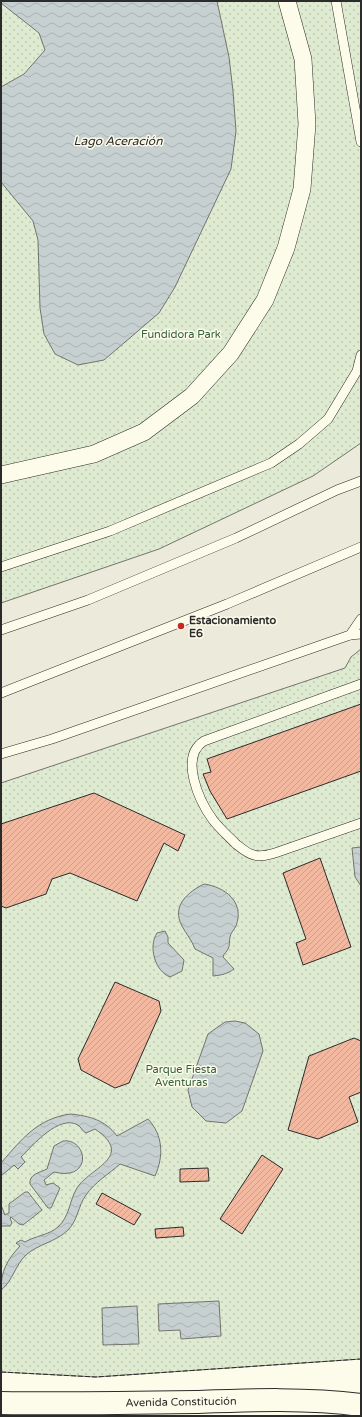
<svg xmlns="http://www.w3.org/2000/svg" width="362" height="1417" viewBox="0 0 362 1417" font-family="'Varela Round',sans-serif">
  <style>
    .park { fill: url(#park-dots); stroke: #74746e }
    .parking { fill: #eceadb; stroke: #74746e }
    .water { fill: url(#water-waves); stroke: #74746e }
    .building { fill: url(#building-hatch); stroke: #2b2b2b }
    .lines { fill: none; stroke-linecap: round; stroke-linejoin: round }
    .lane-casing { stroke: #2b2b2b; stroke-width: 10 }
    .street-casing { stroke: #2b2b2b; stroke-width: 18 }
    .highway-casing { stroke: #2b2b2b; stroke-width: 24 }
    .lane { stroke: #fdfbea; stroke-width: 9 }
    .street { stroke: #fdfbea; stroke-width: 17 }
    .highway { stroke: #fdfbea; stroke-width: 22 }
    .fence { stroke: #2b2b2b; stroke-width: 1; stroke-dasharray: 5 2; stroke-linecap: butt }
    .poi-dot { fill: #c62828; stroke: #fdfbea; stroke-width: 1.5 }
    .labels { text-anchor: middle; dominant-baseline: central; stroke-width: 3; stroke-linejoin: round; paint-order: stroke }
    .park-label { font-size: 11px; fill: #34623c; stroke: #fdfbea }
    .poi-label { font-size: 11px; font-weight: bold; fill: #2b2b2b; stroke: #fdfbea; text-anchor: start }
    .street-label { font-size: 11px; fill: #2b2b2b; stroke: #fdfbea }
    .water-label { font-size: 12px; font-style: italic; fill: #2b2b2b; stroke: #fdfbea }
  </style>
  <defs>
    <pattern id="park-dots" width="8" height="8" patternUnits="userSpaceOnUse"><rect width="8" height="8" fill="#deebd1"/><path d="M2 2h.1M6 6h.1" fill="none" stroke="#bfcab4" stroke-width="1.8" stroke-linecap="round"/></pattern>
    <pattern id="water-waves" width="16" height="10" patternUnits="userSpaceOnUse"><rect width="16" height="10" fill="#c7d0d0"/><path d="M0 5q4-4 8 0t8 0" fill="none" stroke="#abb3b3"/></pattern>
    <pattern id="building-hatch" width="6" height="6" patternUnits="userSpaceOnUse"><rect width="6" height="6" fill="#f2b8a0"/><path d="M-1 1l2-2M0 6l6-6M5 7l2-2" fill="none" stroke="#d09e8a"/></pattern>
  </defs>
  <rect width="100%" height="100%" fill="#fdfbea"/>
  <path class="park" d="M 1,1 L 361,1 L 361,1359 L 96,1377 L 1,1372 Z"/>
  <path class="parking" d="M 361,443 L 361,649 L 351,657 L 345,668 L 1,783 L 1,603 L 159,549 L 313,476 Z"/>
  <g class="water">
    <path d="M 1,1 L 217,1 L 229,57 L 233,91 L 236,131 L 231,169 L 175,287 L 159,313 L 104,360 L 78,365 L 55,354 L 44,334 L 40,308 L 38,240 L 33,221 L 1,182 L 1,87 L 24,74 L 45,50 L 39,33 L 1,3 Z"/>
    <path d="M 361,847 L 361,886 L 355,877 L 352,848 Z"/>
    <path d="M 204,884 C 225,887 245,902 236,926 C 234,930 231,932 230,937 C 229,941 230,946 228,949 C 227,952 224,953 223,957 L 234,969 C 227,974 222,975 213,976 L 213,958 L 195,949 C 192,940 186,934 182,926 C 171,906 188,892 204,884 Z"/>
    <path d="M 165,931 L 168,937 L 168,943 L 184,960 L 182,971 L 170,977 C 155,971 148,947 157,933 Z"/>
    <path d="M 235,1021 L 245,1023 L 259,1034 L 263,1051 L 242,1111 L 226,1123 L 206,1121 L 192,1107 L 188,1090 L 208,1034 L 225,1022 Z"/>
    <path d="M 70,1114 C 90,1116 105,1120 117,1136 L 148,1119 C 163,1135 164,1156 155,1176 L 120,1164 C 109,1174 95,1182 86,1195 C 78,1206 78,1220 68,1230 C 56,1242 38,1244 26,1255 C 15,1265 13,1281 1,1290 C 1,1271 7,1260 20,1246 L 16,1243 L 21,1240 L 25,1242 C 35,1236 49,1235 58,1227 C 70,1216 69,1201 77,1188 C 89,1168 136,1157 95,1129 L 86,1133 C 82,1131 81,1127 78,1125 C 59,1114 32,1146 21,1157 L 25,1162 L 18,1169 L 14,1165 L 1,1176 L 1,1163 C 22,1139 37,1119 70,1114 Z"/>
    <path d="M 63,1141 C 88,1138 93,1182 54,1172 L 44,1180 L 46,1185 L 53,1183 L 60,1188 L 51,1208 L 48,1208 L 30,1184 C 29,1174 39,1173 47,1169 L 54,1146 Z"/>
    <path d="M 25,1192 L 28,1192 L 42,1210 L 23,1225 L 19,1224 L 11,1217 L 10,1218 L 12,1223 L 10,1226 L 1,1226 L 1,1205 L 5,1215 L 9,1213 L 9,1204 Z"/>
    <path d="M 219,1301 L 221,1336 L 181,1339 L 180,1330 L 159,1331 L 158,1304 Z"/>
    <path d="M 137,1306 L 139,1344 L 103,1345 L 102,1308 Z"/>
  </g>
  <g class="building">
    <path d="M 361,704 L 361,771 L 227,819 L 210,791 L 203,774 L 211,772 L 207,759 Z"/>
    <path d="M 94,793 L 185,835 L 178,851 L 164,843 L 137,901 L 70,873 L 52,879 L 46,894 L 6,908 L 1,906 L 1,824 Z"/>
    <path d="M 320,858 L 351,947 L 303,965 L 296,943 L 306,939 L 283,873 Z"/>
    <path d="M 115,982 L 159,1001 L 161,1011 L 129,1083 L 115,1088 L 81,1070 L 78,1059 Z"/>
    <path d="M 354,1038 L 361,1041 L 361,1092 L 349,1097 L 358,1122 L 318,1139 L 288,1130 L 309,1056 Z"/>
    <path d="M 262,1155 L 283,1169 L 242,1234 L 220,1219 Z"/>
    <path d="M 208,1168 L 209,1181 L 180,1182 L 180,1169 Z"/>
    <path d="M 102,1193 L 141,1214 L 134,1225 L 96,1204 Z"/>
    <path d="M 183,1227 L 184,1236 L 156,1238 L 155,1229 Z"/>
  </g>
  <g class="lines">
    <g class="lane-casing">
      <g id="lane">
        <path d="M 336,1 L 361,142"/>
        <path d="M 1,567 L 110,531 L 271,463 L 299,444 L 328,419 L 357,371 L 361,355"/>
        <path d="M 1,630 L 88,600 L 236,538 L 337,490 L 361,481"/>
        <path d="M 354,632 L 350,635 L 361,634"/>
        <path d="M 361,684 L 204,741 C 179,757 199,801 213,820 C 220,829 228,836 236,844 C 241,848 248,854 254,855 C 261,857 268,855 275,853 L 361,823"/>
        <path d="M 1,693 L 227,604 L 361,547"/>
        <path d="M 1,754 L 52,739 L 350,635 L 361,619"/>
      </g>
    </g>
    <g class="street-casing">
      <path id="street" d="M 1,475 L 94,454 L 144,432 L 192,396 L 231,353 L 265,300 L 286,248 L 302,189 L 307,124 L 303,59 L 287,1"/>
    </g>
    <g class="highway-casing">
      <path id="highway" d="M 1,1403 C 67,1404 132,1403 198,1402 C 252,1400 307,1398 361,1405"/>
    </g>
    <use href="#lane" class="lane"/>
    <use href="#street" class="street"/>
    <use href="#highway" class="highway"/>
    <path class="fence" d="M 1,1372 L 96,1377 L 361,1359"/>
  </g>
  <circle class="poi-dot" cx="181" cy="626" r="4"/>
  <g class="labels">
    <g class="park-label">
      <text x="181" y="334">Fundidora Park</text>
      <text x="181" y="1069">Parque Fiesta<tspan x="181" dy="13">Aventuras</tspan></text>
    </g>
    <g class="poi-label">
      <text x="189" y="620">Estacionamiento<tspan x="189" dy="13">E6</tspan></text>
    </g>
    <g class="street-label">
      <text transform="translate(181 1402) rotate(-1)">Avenida Constitución</text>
    </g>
    <g class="water-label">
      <text x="118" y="141">Lago Aceración</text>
    </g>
  </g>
  <rect width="362" height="1417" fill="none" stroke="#2b2b2b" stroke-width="4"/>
</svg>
